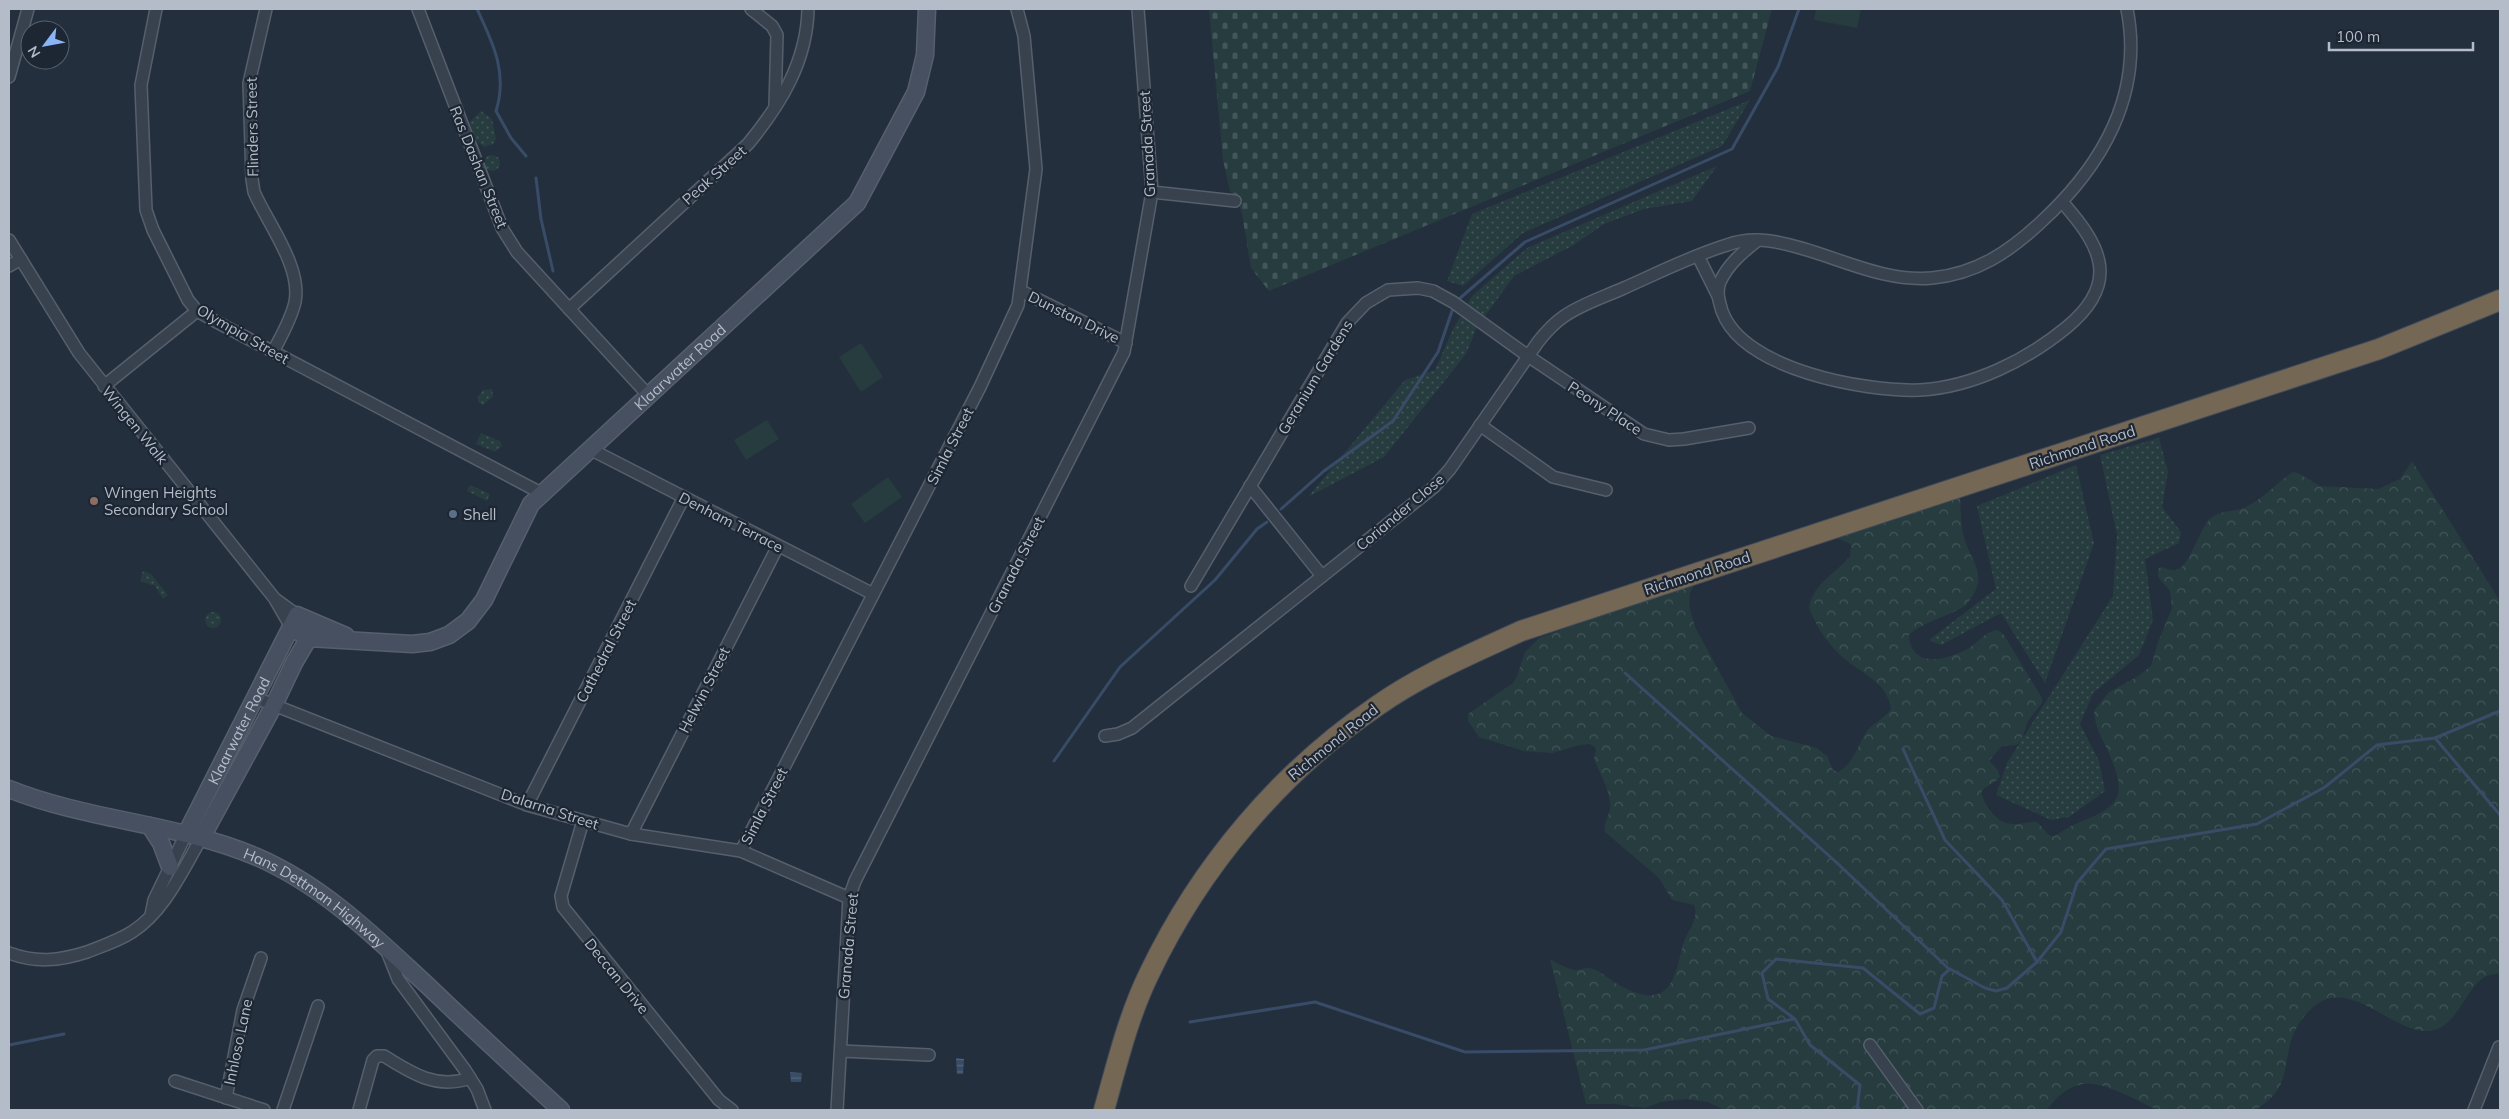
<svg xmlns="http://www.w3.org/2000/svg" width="2509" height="1119" viewBox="0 0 2509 1119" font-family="Mulish,sans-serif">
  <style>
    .grass { fill: url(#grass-dots) }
    .forest { fill: url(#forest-crowns) }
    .cemetery { fill: url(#cemetery-stones) }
    .pitch { fill: #263c3f }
    .water { fill: url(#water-rules) }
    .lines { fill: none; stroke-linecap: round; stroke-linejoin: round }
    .stream { stroke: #394c67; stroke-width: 3 }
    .street-casing { stroke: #565f6c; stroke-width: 14 }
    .secondary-casing { stroke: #565f6c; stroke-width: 19 }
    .highway-casing { stroke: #434c59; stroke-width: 22 }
    .street { stroke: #38414e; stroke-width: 11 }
    .secondary { stroke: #465061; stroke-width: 16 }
    .highway { stroke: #746855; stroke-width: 20 }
    .education-dot { fill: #8d6e63; stroke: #1d2633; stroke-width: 2 }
    .service-dot { fill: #5c6f8a; stroke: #1d2633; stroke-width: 2 }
    .labels { text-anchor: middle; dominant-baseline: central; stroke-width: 4.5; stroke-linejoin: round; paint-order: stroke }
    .street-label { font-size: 15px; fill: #b4bcc9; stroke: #1d2633 }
    .poi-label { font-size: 15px; fill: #b4bcc9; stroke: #1d2633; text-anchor: start }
  </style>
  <defs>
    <pattern id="grass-dots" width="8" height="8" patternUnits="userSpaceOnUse" patternTransform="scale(1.25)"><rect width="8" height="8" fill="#263c3f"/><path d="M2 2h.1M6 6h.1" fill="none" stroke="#435659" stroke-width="1.8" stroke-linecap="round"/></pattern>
    <pattern id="forest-crowns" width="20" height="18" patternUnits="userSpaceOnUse" patternTransform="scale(1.25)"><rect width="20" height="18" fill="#263c3f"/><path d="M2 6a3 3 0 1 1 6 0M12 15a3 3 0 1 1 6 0" fill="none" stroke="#435659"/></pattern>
    <pattern id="cemetery-stones" width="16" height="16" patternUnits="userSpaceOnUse" patternTransform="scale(1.25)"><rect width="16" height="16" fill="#263c3f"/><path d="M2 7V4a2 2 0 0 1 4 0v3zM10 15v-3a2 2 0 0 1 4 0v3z" fill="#435659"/></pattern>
    <pattern id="water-rules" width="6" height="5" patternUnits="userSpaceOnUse" patternTransform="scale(1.25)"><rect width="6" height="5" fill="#394c67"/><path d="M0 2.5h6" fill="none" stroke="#53647b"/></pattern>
  </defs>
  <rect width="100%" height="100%" fill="#242f3e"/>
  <g class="grass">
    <path d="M 1750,100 L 1722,146 L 1523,233 L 1463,286 L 1447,281 L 1472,214 Z"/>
    <path d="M 481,111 L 492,119 L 496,139 L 493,144 L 484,147 L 476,140 L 469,123 Z"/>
    <circle cx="492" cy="163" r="8"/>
    <path d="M 1717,166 L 1692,201 L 1644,209 L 1604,224 L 1572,246 L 1514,276 L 1477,327 L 1466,354 L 1384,457 L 1308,497 L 1405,380 L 1435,370 L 1453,329 L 1472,296 L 1527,248 Z"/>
    <path d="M 492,389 L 493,397 L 483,405 L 478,402 L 478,397 L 483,390 Z"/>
    <path d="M 481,433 L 500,441 L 502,446 L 495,452 L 476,444 Z"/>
    <path d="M 2159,438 L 2168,472 L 2162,507 L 2181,532 L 2179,543 L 2145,559 L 2153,620 L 2139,655 L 2093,693 L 2080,724 L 2099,761 L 2105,791 L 2069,817 L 2051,820 L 1996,795 L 2007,763 L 2113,596 L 2117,535 L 2100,455 Z"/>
    <path d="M 2076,465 L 2094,543 L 2045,683 L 2001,613 L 1941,645 L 1929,640 L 1996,589 L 1977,506 Z"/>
    <path d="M 470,485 L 490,494 L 487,501 L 467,491 Z"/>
    <path d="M 143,571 L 151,574 L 168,595 L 163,599 L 155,586 L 140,581 Z"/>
    <circle cx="213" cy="620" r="8"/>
  </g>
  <path class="forest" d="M 2412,461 L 2500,601 L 2500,973 C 2494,975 2488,974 2483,978 C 2464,992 2456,1028 2430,1031 C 2393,1034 2354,979 2317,1004 C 2306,1012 2295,1027 2291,1041 C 2284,1065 2288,1087 2264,1104 C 2260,1107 2256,1110 2250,1110 C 2232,1112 2212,1110 2194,1110 C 2183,1110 2170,1112 2160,1110 C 2153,1109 2145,1104 2139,1101 C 2101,1083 2076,1070 2047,1110 L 1724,1110 L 1708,1102 L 1686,1099 L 1660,1102 L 1645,1108 L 1615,1104 L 1586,1104 L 1550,959 C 1557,963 1566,968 1574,970 C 1581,971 1586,966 1593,969 C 1602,972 1610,980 1619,985 C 1664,1009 1673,989 1682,948 C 1685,933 1700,921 1694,905 L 1672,900 L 1659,878 L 1605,832 C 1603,824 1609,817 1610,808 C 1611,790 1600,775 1594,759 L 1596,751 L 1595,747 L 1589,744 L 1580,745 L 1552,753 L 1524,751 L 1479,737 L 1468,721 L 1468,714 L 1513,683 L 1517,676 L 1525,652 L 1539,638 L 1696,581 L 1690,593 L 1689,605 L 1695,627 L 1742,713 L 1771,736 L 1817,748 L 1827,756 L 1833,770 L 1838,772 C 1854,764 1858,743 1868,730 C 1875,722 1885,718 1891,709 C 1888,681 1856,671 1839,654 C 1826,641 1815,624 1809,608 C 1813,583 1836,574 1850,556 L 1851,544 L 1831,536 L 1960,494 C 1961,509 1960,523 1964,537 C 1969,558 1987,572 1973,595 C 1970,599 1968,604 1963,607 C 1948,616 1919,624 1909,635 C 1911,668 1943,661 1966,650 C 1977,644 1985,631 1998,630 L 2004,635 L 2042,698 L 2042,703 L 2028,721 L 2021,741 L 2016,745 L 2002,746 L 1989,761 L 1998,770 L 2000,777 C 1994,784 1985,786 1981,792 C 1985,806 1997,824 2013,824 C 2021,825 2029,821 2037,822 L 2050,836 L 2054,836 C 2062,832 2069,826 2078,823 C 2125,805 2127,793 2106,747 C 2100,735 2095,726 2094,711 L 2109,692 L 2137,677 L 2151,666 L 2158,642 L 2172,608 L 2170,591 L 2158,577 L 2158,569 L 2161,567 C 2165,568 2171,571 2176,570 C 2190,568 2199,527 2212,517 C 2221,510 2236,512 2246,507 C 2264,498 2276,483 2293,472 L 2298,473 L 2320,486 L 2378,489 L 2400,479 Z"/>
  <path class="cemetery" d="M 1209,9 L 1772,9 L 1750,91 L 1269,291 L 1251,268 L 1242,214 L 1237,198 L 1230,191 L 1223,160 Z"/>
  <g class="pitch">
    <path d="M 1816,9 L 1861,9 L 1857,28 L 1814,20 Z"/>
    <path d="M 861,343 L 883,377 L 861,392 L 839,357 Z"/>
    <path d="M 767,420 L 779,439 L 746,460 L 734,440 Z"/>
    <path d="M 888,477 L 902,497 L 865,523 L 851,504 Z"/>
  </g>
  <g class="water">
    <path d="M 956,1058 L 964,1059 L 963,1074 L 957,1074 Z"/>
    <path d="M 790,1072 L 802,1073 L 801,1082 L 791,1082 Z"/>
  </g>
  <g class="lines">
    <g class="stream">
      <path d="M 477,9 C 493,43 508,73 496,111 L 511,138 L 526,156"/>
      <path d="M 536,178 L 541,219 L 553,271"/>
      <path d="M 1459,299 L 1525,242 L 1732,149 L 1778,67 L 1799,9"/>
      <path d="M 1281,509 L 1324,471 L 1393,421 L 1438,352 L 1452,311"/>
      <path d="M 1625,673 L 1836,862 L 1949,969"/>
      <path d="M 2435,738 L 2500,815"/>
      <path d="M 1903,749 L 1945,840 L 2002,900 L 2037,962"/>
      <path d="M 1054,761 L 1120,667 L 1215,580 L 1257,529 L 1267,522"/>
      <path d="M 1190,1022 L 1315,1002 L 1465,1052 L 1644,1050 L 1794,1019"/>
      <path d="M 9,1045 L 64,1034"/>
      <path d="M 1857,1110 L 1860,1085 L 1810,1045 L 1795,1019 L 1768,999 L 1762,973 L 1776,959 L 1863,968 L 1920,1014 L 1934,1008 L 1942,976 L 1950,969 L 1985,988 L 1996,991 L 2007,988 L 2037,962 L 2061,932 L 2077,883 L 2106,849 L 2257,824 L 2325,787 L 2377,745 L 2435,738 L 2500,711"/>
    </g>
    <g class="street-casing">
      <g id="street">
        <path d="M 156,9 L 141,85 L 146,210 L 153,230 L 188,300 L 197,311 L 211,319 L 541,493"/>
        <path d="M 266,9 L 249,83 L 252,179 L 254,192 C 268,224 302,267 295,302 C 291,320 281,336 273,352"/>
        <path d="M 418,9 L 502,228 L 517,252 L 649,396"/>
        <path d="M 751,9 L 772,26 L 777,35 L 775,106"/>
        <path d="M 9,77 L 28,9"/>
        <path d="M 1152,192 L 1235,201"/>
        <path d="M 9,240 L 79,353 L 275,599 L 297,615"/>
        <path d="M 1758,240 C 1743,252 1728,264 1720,282 C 1716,292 1719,301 1722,311 C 1743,370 1866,392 1920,390 C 1973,387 2027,360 2067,327 C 2120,283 2102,247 2063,203"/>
        <path d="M 1698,256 L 1718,296"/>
        <path d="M 9,266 L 21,259"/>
        <path d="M 1021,291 L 1126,343"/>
        <path d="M 569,309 L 748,144 C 781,104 807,61 808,9"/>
        <path d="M 104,386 L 197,311"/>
        <path d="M 1480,425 L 1553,477 L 1606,490"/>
        <path d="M 590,449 L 873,594"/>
        <path d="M 1250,486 L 1322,576"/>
        <path d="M 1191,586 L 1347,323 L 1366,303 L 1388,290 L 1418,288 L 1433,291 L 1453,302 L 1528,356 L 1644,434 L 1669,440 L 1684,439 L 1749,428"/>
        <path d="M 276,601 L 291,627"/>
        <path d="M 256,698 L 527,805 L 631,834 L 741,851 L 849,898"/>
        <path d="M 1105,736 L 1118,734 L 1132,728 L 1434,487 L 1450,469 L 1538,342 C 1545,333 1553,324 1563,317 C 1581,304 1604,297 1624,288 C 1658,273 1691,256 1727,245 C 1740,240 1756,239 1770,241 C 1825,249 1876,283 1932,278 C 1976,274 2009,252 2040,223 C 2101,167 2144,95 2127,9"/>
        <path d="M 527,805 L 684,497"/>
        <path d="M 583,821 L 561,896 L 563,907 L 719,1100 L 732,1110"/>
        <path d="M 631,834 L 778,546"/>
        <path d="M 741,851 L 980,387 L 1018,305 L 1036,169 L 1024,36 L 1017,9"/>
        <path d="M 151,915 L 154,900 L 186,834"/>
        <path d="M 386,949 L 398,979 L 465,1070 L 477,1089 L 485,1110"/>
        <path d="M 9,953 C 36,963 59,961 87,952 C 102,946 118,941 132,932 C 165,911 183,869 202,837"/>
        <path d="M 1870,1045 L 1917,1110"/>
        <path d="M 841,1051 L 929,1055"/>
        <path d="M 175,1081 L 264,1110"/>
        <path d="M 226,1098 L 243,1010 L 261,958"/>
        <path d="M 283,1110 L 318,1006"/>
        <path d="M 359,1110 L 373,1060 L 377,1056 L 384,1056 C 411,1073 437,1090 470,1078"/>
        <path d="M 837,1110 L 849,898 L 855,881 L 1124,352 L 1152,192 L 1138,9"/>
        <path d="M 2474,1110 L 2499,1047"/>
      </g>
    </g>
    <g class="secondary-casing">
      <g id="secondary">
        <path id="s1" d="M 291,627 L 308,638 L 412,644 L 430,642 L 449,635 L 468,621 L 484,600 L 531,504 L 857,203 L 916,92 L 925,55 L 927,9"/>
        <path id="s2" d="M 9,789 C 89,821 177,823 257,857 C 324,886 375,937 428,986 C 472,1028 516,1069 561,1110"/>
        <path d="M 150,826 L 161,843 L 170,867"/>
        <path id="s3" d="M 186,834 L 297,615 L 346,636"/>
        <path d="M 202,837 L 274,705 L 294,663 L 314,629"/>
      </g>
    </g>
    <g class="highway-casing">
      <path id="highway" d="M 1104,1110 C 1117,1064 1128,1017 1149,974 C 1200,867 1279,773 1377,706 C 1421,675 1471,654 1521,631 L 2379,349 L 2500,300"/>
    </g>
    <use href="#street" class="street"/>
    <use href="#secondary" class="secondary"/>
    <use href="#highway" class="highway"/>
  </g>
  <circle class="education-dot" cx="94" cy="501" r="5"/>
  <circle class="service-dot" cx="453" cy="514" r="5"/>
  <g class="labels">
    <g class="street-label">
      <text transform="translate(252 127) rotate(-91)">Flinders Street</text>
      <text transform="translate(1147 144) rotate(-93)">Granada Street</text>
      <text transform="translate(479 167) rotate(68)">Ras Dashan Street</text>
      <text transform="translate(714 175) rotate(-42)">Peak Street</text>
      <text transform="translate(1074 317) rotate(26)">Dunstan Drive</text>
      <text transform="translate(243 334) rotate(30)">Olympia Street</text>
      <text stroke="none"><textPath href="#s1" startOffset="522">Klaarwater Road</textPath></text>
      <text transform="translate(1315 377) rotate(-59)">Geranium Gardens</text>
      <text transform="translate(1605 408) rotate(33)">Peony Place</text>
      <text transform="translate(135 425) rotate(51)">Wingen Walk</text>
      <text transform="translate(950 446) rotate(-63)">Simla Street</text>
      <text transform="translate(2082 447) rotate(-18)">Richmond Road</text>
      <text transform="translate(1400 512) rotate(-40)">Coriander Close</text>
      <text transform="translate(731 522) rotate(27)">Denham Terrace</text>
      <text transform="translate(1016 565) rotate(-63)">Granada Street</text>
      <text transform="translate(1697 573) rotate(-18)">Richmond Road</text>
      <text transform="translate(606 651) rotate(-63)">Cathedral Street</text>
      <text transform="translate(704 690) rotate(-63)">Helwin Street</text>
      <text stroke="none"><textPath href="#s3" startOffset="116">Klaarwater Road</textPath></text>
      <text transform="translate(1333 742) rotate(-39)">Richmond Road</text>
      <text transform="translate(764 806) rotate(-63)">Simla Street</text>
      <text transform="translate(550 809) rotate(18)">Dalarna Street</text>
      <text stroke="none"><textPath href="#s2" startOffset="328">Hans Dettman Highway</textPath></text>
      <text transform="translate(848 946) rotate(-85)">Granada Street</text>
      <text transform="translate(617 976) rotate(51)">Deccan Drive</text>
      <text transform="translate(238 1042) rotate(-78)">Inhloso Lane</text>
    </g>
    <g class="poi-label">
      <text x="104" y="492">Wingen Heights<tspan x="104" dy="17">Secondary School</tspan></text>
      <text x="463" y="514">Shell</text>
    </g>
  </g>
  <rect width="2509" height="1119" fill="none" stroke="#b4bcc9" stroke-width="20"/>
  <g transform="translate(45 45) rotate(238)"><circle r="24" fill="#1d2633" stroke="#59626f"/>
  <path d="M0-4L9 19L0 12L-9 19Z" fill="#8ab4f8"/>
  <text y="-8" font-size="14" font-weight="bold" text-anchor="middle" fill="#b4bcc9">N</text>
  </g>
  <path d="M2329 42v8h144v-8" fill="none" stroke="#b4bcc9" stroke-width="2.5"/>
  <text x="2336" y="42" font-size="15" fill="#b4bcc9" stroke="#1d2633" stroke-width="4" paint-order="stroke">100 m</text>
</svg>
